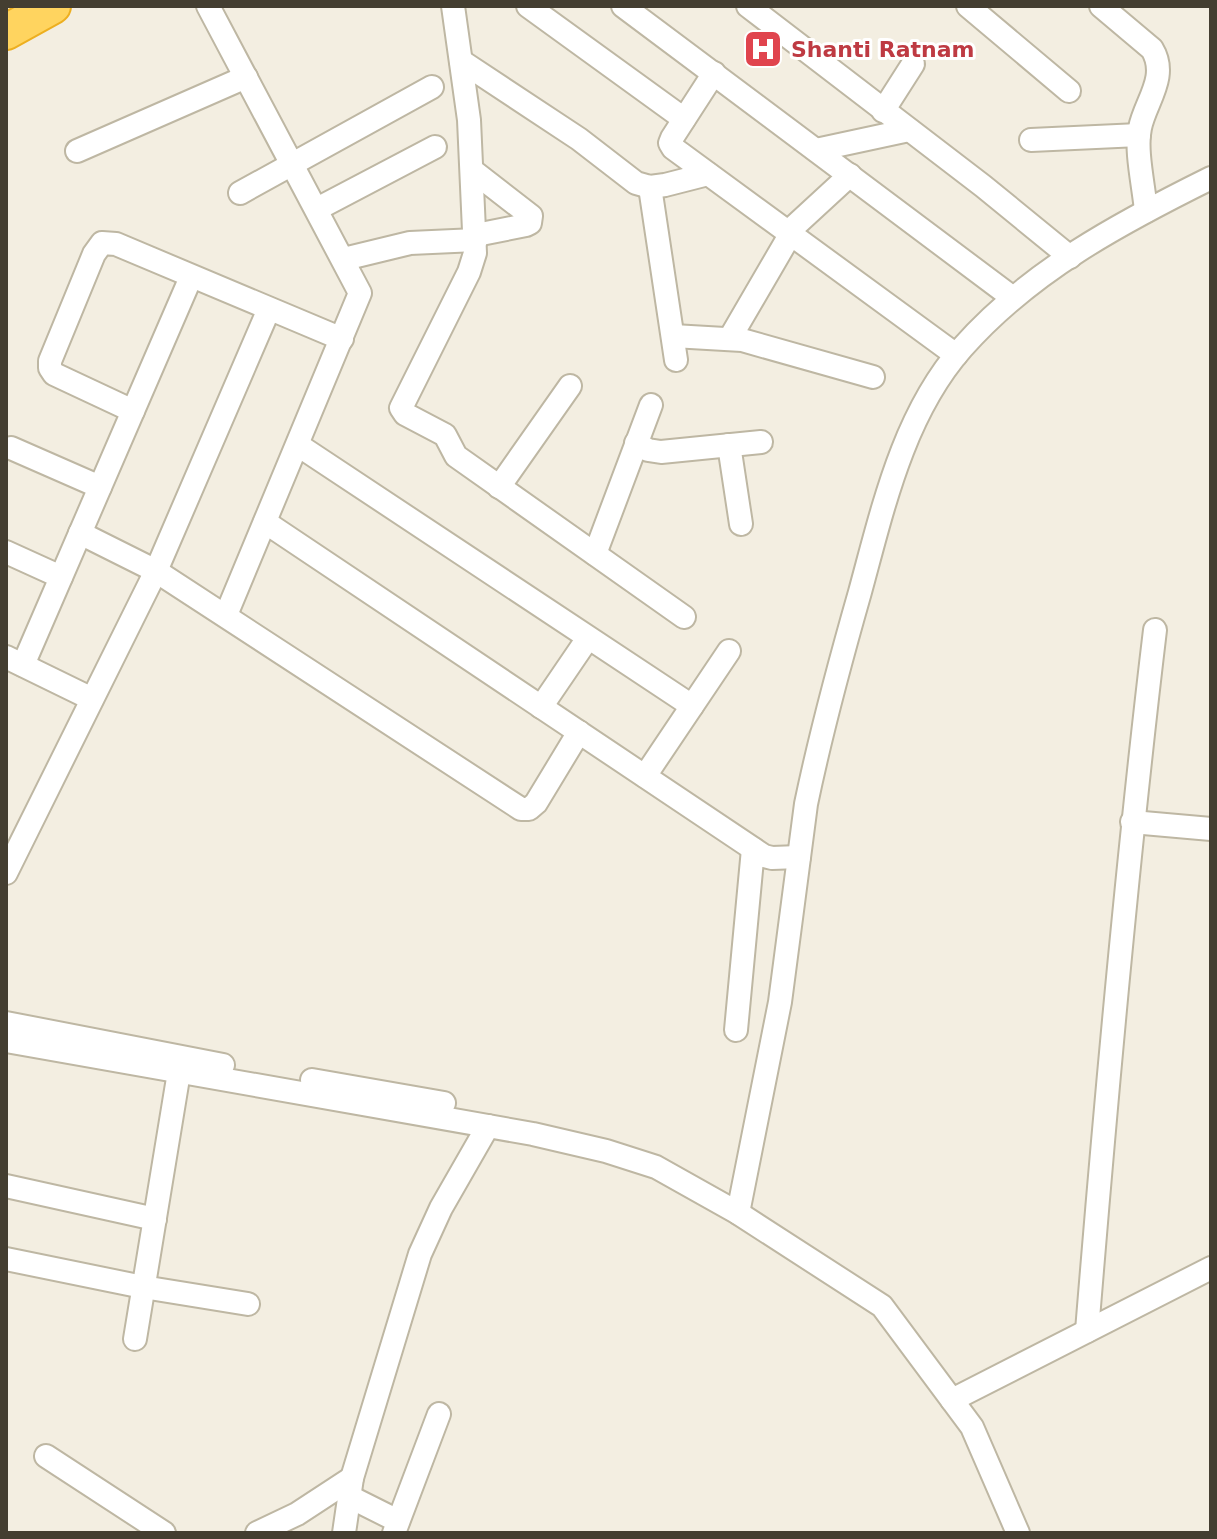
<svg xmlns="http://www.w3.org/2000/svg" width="1217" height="1539" viewBox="0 0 1217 1539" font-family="'DejaVu Sans',sans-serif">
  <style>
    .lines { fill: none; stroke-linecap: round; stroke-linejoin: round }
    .minor-casing { stroke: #beb7a3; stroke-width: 26 }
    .highway-casing { stroke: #edaf20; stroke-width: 38 }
    .minor { stroke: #fff; stroke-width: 22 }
    .highway { stroke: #ffd45f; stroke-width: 34 }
    .labels { text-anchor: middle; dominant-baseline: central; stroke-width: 6; stroke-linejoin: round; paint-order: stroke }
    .health-label { font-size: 22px; font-weight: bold; fill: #be3a42; stroke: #fff; text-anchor: start }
  </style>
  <rect width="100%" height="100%" fill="#f3eee1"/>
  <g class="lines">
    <g class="minor-casing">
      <g id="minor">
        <path d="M 208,6 L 360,293 L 226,615"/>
        <path d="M 453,6 L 469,120 L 475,253 L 469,272 L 401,408 L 405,414 L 445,435 L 456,456 L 684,617"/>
        <path d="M 528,6 L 684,119"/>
        <path d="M 623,6 L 1013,298"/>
        <path d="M 748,6 L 983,186 L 1070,257"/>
        <path d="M 968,6 L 1069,91"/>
        <path d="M 1101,6 L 1152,49 C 1169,77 1145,102 1140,128 C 1135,150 1144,187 1146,211"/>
        <path d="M 461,61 L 579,139 L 636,183 L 650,187 L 665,185 L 708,174"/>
        <path d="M 714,73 L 672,138 L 670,143 L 673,148 L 956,355"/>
        <path d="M 883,111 L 913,64"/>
        <path d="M 1031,140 L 1139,135"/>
        <path d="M 816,150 L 909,130"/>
        <path d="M 77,151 L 246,77"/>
        <path d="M 473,171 L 531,216 L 530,223 L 526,225 L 476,235"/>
        <path d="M 650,187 L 676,360"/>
        <path d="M 240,193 L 432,87"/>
        <path d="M 317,209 L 435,147"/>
        <path d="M 787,233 L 850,175"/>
        <path d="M 344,259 L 410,243 L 476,240"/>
        <path d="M 673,336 L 742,340 L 873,377"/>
        <path d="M 730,338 L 790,235"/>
        <path d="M 133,411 L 54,374 L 50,368 L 50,361 L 94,254 L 102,243 L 116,244 L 342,339"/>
        <path d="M 636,443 L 648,450 L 661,452 L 761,442"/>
        <path d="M 298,445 L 692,706"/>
        <path d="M 729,445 L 741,524"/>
        <path d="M 11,448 L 100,487"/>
        <path d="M 499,487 L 570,386"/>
        <path d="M 265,522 L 764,856 L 772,858 L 799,857"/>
        <path d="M 80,533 L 156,571 L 521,809 L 529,809 L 536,803 L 579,732"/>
        <path d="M 6,552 L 61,577"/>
        <path d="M 595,554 L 651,405"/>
        <path d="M 6,657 L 92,699"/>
        <path d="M 23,665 L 191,277"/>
        <path d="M 541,707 L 588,638"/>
        <path d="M 645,776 L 729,651"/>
        <path d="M 1132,822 L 1211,829"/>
        <path d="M 6,873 L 156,571 L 269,309"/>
        <path d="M 6,1023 L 223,1065"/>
        <path d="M 736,1030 L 753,849"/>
        <path d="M 6,1041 L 533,1134 L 606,1151 L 656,1167 L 738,1213 L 882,1306 L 972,1427 L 1018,1533"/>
        <path d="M 312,1080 L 444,1103"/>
        <path d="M 6,1186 L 155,1219"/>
        <path d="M 738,1213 L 780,1002 L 806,804 C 821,732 840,662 860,592 C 883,508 903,415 962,348 C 1030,271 1120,223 1211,178"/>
        <path d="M 6,1259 L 143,1287 L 248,1304"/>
        <path d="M 1087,1331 C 1106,1097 1127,863 1155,630"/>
        <path d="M 135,1339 L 179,1072"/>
        <path d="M 952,1400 L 1211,1268"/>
        <path d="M 46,1456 L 164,1533"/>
        <path d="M 350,1497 L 398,1521"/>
        <path d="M 257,1533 L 297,1514 L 352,1478"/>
        <path d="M 344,1533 L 352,1478 L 420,1254 L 441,1208 L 488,1126"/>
        <path d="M 394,1533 L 439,1414"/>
      </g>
    </g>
    <g class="highway-casing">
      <path id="highway" d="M 6,32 L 53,6"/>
    </g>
    <use href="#minor" class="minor"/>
    <use href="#highway" class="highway"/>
  </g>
  <defs>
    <g id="hospital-square" transform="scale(2)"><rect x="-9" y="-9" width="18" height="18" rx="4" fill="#e0444e" stroke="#fff"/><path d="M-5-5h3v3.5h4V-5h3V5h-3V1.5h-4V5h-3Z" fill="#fff"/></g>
  </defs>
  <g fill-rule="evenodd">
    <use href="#hospital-square" x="763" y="49"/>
  </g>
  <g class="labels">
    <g class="health-label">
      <text x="791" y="49">Shanti Ratnam</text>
    </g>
  </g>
  <rect width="1217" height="1539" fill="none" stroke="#443e31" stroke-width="16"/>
</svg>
